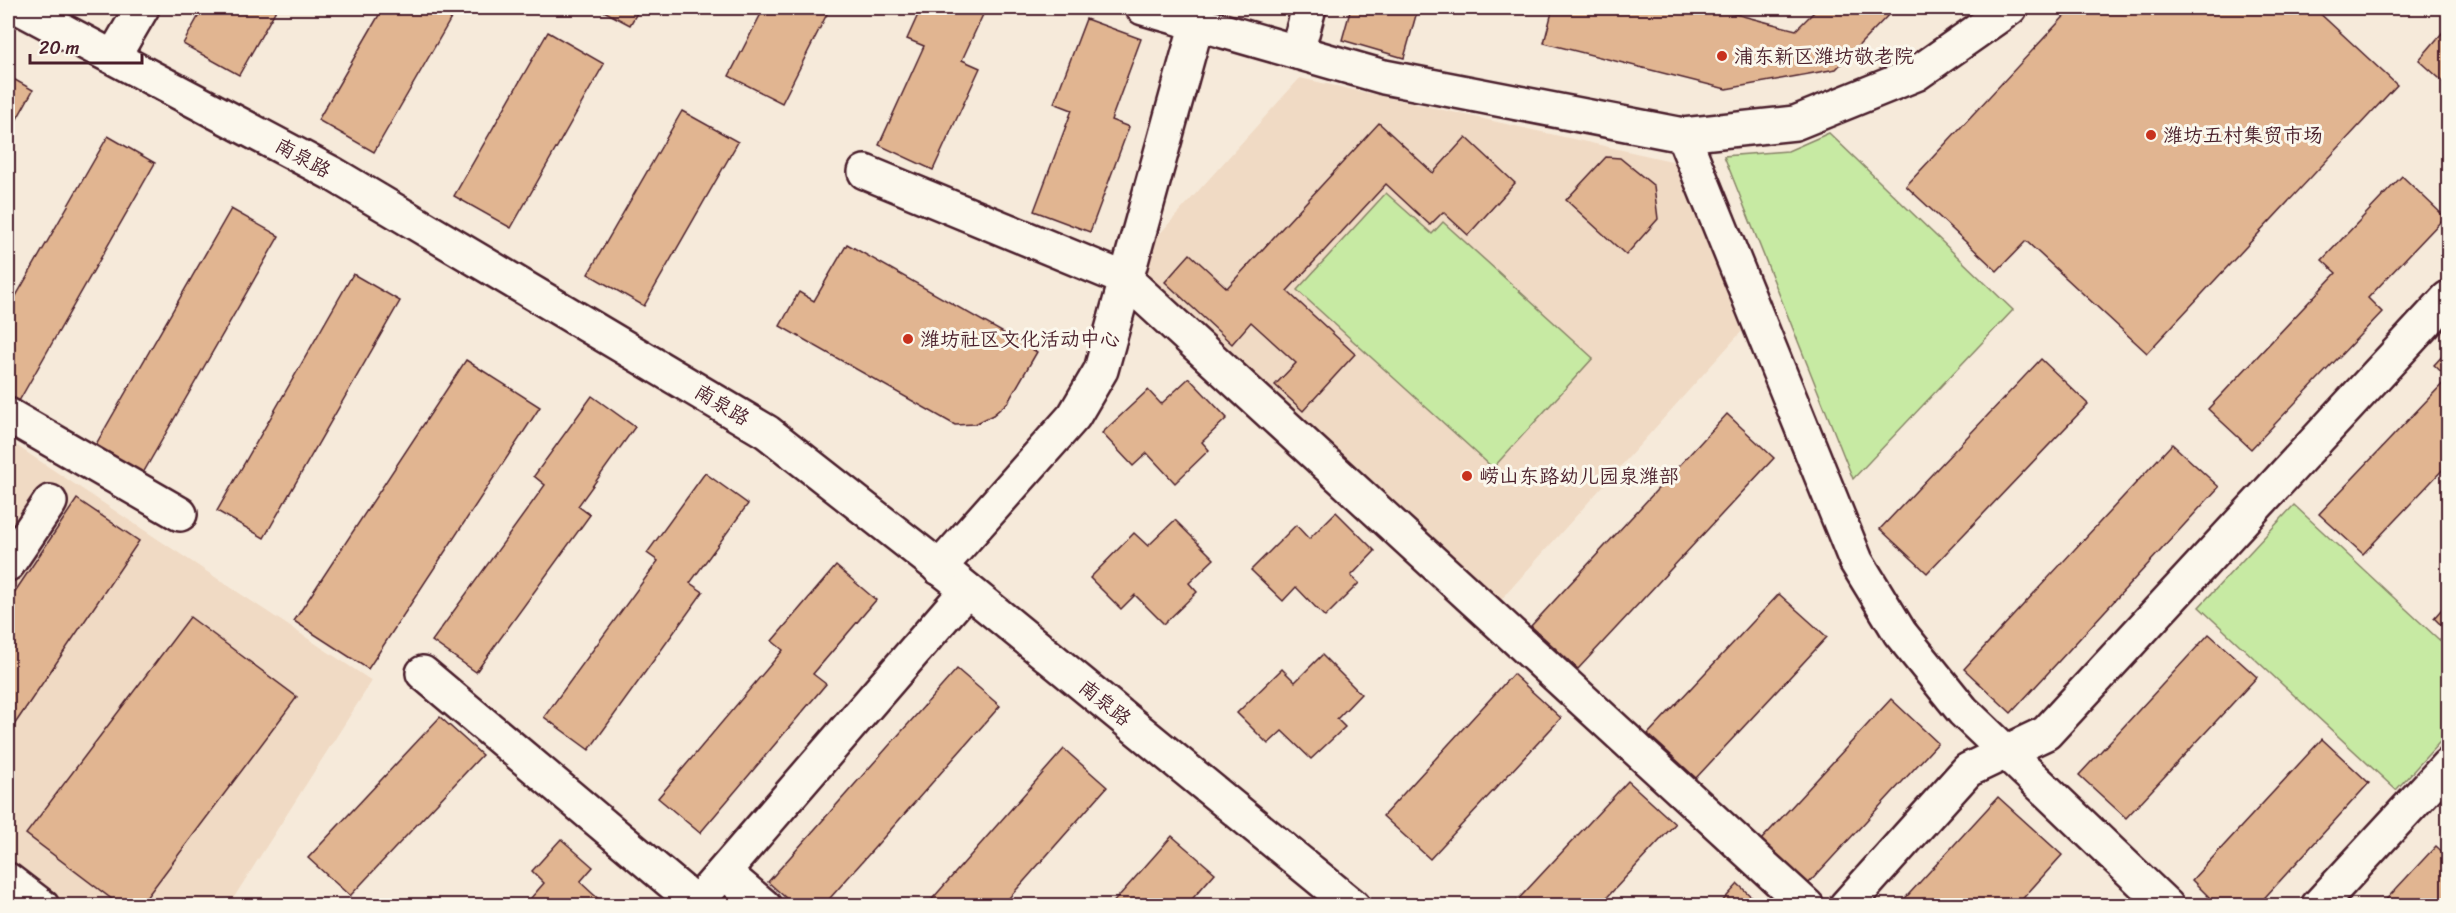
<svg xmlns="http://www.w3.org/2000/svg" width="2456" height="913" viewBox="0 0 2456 913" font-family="Sriracha,'LXGW WenKai TC',sans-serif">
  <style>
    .built { fill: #f0dac4 }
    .green { fill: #c7eaa3; stroke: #888467; stroke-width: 1.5 }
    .building { fill: #e1b591; stroke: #4a1f2b; stroke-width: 1.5 }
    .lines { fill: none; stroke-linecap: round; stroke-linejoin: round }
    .minor-casing { stroke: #4a1f2b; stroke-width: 38 }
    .minor { stroke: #fbf7ec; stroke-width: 33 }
    .poi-dot { fill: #c8321e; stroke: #fbf7ec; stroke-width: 2 }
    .labels { text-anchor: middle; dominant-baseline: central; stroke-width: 6; stroke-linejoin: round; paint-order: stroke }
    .poi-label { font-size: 20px; fill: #4a1f2b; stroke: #fbf7ec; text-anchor: start }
    .street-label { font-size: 20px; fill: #4a1f2b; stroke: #fbf7ec }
  </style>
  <rect width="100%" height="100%" fill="#f6eada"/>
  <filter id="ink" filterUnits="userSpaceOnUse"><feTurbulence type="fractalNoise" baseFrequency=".0167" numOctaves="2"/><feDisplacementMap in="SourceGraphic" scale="12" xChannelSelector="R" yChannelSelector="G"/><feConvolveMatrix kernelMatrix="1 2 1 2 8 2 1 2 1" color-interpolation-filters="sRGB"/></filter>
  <g filter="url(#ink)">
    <g class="built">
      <path d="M 1300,78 L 1676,162 L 1742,331 L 1481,622 L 1128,269 Z"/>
      <path d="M 8,440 L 372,681 L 229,905 L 8,905 Z"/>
    </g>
    <g class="green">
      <path d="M 1829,133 L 2013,310 L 1853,479 L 1724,156 L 1788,151 Z"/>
      <path d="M 1386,193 L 1432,234 L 1443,222 L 1593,358 L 1493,468 L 1297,290 Z"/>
      <path d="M 2294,505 L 2448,648 L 2448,733 L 2396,790 L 2199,607 Z"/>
    </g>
    <g class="building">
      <path d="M 203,8 L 277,8 L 239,75 L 183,44 Z"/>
      <path d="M 383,8 L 457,8 L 374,152 L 318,120 Z"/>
      <path d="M 598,8 L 640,8 L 630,25 Z"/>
      <path d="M 764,8 L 830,8 L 782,103 L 729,76 Z"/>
      <path d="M 921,8 L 986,8 L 962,60 L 980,68 L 933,170 L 879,145 L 924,46 L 907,39 Z"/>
      <path d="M 1351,8 L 1418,8 L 1404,58 L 1342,40 Z"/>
      <path d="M 1553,8 L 1721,8 L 1720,10 L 1796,30 L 1818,8 L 1895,8 L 1836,69 L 1726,89 L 1544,43 Z"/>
      <path d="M 2072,8 L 2314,8 L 2397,85 L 2147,353 L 2026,241 L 1997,271 L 1906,186 Z"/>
      <path d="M 1086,19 L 1141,39 L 1111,120 L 1129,127 L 1090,232 L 1034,211 L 1072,110 L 1054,103 Z"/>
      <path d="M 2448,26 L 2448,86 L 2419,60 Z"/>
      <path d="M 548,32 L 604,64 L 511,228 L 454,196 Z"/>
      <path d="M 8,76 L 33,90 L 8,135 Z"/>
      <path d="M 682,111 L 738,142 L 644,306 L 588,274 Z"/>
      <path d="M 1379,123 L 1433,173 L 1466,137 L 1515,183 L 1468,235 L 1443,212 L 1430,225 L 1386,184 L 1287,291 L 1355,354 L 1303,411 L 1275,385 L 1296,363 L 1251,322 L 1232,344 L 1165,282 L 1190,254 L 1227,288 Z"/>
      <path d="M 108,136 L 155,163 L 19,401 L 8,394 L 8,310 Z"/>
      <path d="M 1606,157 L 1620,158 L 1654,186 L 1658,219 L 1626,255 L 1566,200 Z"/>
      <path d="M 2402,176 L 2445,217 L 2368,298 L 2382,312 L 2251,449 L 2208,409 L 2336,273 L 2322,260 Z"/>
      <path d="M 231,209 L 279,236 L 143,473 L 95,446 Z"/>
      <path d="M 847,244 L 1037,352 L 1008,402 L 993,415 L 975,424 L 955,425 L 780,326 L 799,292 L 814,301 Z"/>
      <path d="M 353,274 L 400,301 L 264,538 L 217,511 Z"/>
      <path d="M 2448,350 L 2448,464 L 2363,554 L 2319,514 L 2448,378 L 2434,365 Z"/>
      <path d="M 2041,359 L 2088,404 L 1927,573 L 1880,529 Z"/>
      <path d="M 466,360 L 540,407 L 368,669 L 294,621 Z"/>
      <path d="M 1189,378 L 1227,418 L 1202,442 L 1209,450 L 1175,483 L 1147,453 L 1133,466 L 1102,433 L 1148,390 L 1161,404 Z"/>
      <path d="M 592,396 L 635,427 L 578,506 L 590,515 L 476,672 L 432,641 L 545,485 L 534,476 Z"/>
      <path d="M 1727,414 L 1774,458 L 1578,669 L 1531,626 Z"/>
      <path d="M 2172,444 L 2219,487 L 2011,713 L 1964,669 Z"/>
      <path d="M 705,473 L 748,504 L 690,583 L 703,592 L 589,750 L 544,717 L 658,561 L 647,553 Z"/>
      <path d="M 77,499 L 139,541 L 8,734 L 8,602 Z"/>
      <path d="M 1336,512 L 1375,551 L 1351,576 L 1359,583 L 1325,617 L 1296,587 L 1283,601 L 1251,570 L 1296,525 L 1309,539 Z"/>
      <path d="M 1175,520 L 1214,559 L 1189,583 L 1197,592 L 1164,624 L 1135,595 L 1121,609 L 1090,578 L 1134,533 L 1148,546 Z"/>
      <path d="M 836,566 L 876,600 L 813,674 L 826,684 L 700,833 L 658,798 L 783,650 L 772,641 Z"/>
      <path d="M 1779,594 L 1827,637 L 1696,778 L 1648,734 Z"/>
      <path d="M 2448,602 L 2448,632 L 2434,618 Z"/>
      <path d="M 190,617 L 297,697 L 140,906 L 121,906 L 26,834 Z"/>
      <path d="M 2209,634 L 2257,677 L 2126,818 L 2079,775 Z"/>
      <path d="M 1322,655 L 1361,694 L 1337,719 L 1345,727 L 1311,759 L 1282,731 L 1268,744 L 1237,713 L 1282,669 L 1295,682 Z"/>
      <path d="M 957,669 L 1000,706 L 823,906 L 795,906 L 768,882 Z"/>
      <path d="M 1513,674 L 1561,718 L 1430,859 L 1383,816 Z"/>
      <path d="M 1891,699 L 1938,743 L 1808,884 L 1761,840 Z"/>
      <path d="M 440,717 L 482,755 L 350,896 L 308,858 Z"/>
      <path d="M 2322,739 L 2369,783 L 2257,906 L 2218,906 L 2192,880 Z"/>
      <path d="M 1064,749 L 1107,787 L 1002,906 L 926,906 Z"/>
      <path d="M 1628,781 L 1675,824 L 1599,906 L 1512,906 Z"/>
      <path d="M 1998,797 L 2062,855 L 2016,906 L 1898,906 Z"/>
      <path d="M 1172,836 L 1215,873 L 1186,906 L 1110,906 Z"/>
      <path d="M 561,839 L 593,867 L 580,882 L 606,906 L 524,906 L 544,883 L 532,871 Z"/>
      <path d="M 2436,846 L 2448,857 L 2448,906 L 2380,906 Z"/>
      <path d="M 1738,884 L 1761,906 L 1718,906 Z"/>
    </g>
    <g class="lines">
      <g class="minor-casing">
        <g id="minor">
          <path d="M 20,8 L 333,174 L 767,432 L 953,578 L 1353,906"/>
          <path d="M 1143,8 L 1384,77 L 1683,135 L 1795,123 L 1916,74 L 2010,8"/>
          <path d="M 1297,52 L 1309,8"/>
          <path d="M 114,56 L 142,8"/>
          <path d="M 1683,135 L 1856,561 L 1900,633 L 1963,711 L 2167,906"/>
          <path d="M 865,172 L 1125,279 L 1807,906"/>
          <path d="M 8,415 L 180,514"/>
          <path d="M 8,564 L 50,502"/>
          <path d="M 939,568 L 1074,416 L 1101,370 L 1197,23"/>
          <path d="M 423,673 L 696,903"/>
          <path d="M 724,872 L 764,906"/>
          <path d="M 8,880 L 42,906"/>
          <path d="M 694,906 L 967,590"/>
          <path d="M 1846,906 L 1968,770 L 2046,733 L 2448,298"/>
          <path d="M 2318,906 L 2448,765"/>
        </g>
      </g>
      <use href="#minor" class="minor"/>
    </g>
  </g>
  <g class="poi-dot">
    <circle cx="1722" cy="56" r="6"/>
    <circle cx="2151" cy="135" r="6"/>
    <circle cx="908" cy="339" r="6"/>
    <circle cx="1467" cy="476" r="6"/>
  </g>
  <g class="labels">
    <g class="poi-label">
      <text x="1734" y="56">浦东新区潍坊敬老院</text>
      <text x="2163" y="135">潍坊五村集贸市场</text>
      <text x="920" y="339">潍坊社区文化活动中心</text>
      <text x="1479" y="476">崂山东路幼儿园泉潍部</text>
    </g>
    <g class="street-label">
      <text transform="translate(303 158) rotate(29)">南泉路</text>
      <text transform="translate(722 405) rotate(31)">南泉路</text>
      <text transform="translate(1105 703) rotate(39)">南泉路</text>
    </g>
  </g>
  <rect width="2456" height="913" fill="none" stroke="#fbf7ec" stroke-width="30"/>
  <rect x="15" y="15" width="2426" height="883" fill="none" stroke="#4a1f2b" stroke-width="2" filter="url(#ink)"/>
  <path d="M30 54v9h112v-9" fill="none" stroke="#4a1f2b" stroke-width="3"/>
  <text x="39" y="54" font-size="18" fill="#4a1f2b" stroke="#fbf7ec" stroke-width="4.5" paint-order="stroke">20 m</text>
</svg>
